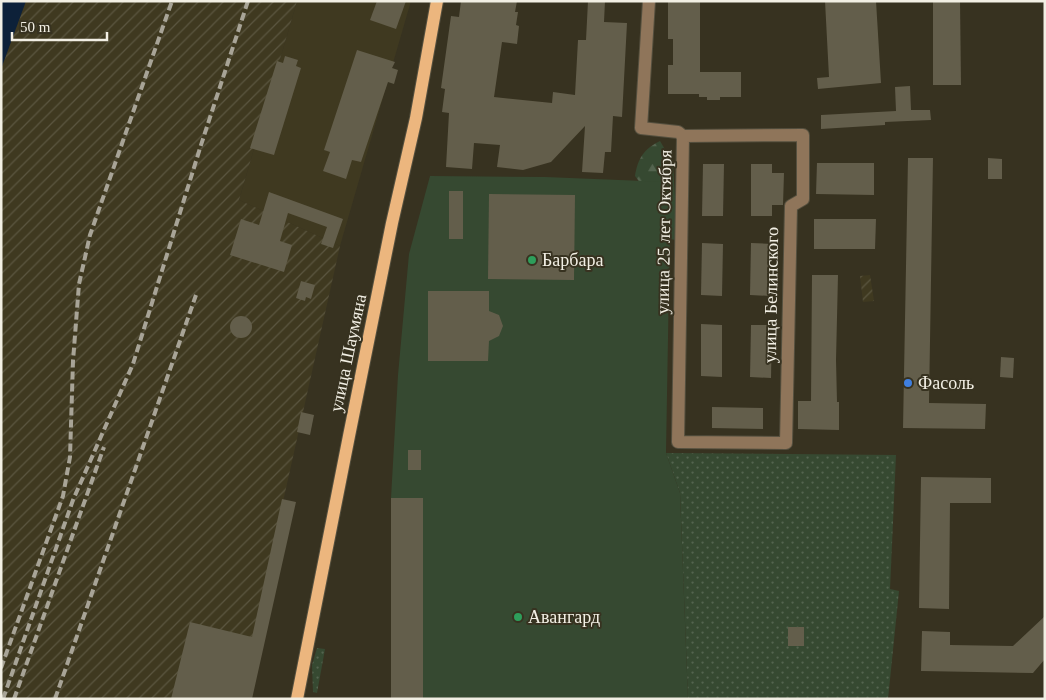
<svg xmlns="http://www.w3.org/2000/svg" width="1046" height="700" viewBox="0 0 1046 700" font-family="Georgia,serif">
  <style>
    .built { fill: #3f3920 }
    .industrial { fill: url(#industrial-furrows) }
    .grass { fill: url(#grass-dots) }
    .forest { fill: url(#forest-firs) }
    .green { fill: #364931 }
    .water { fill: #0d2139 }
    .building { fill: #635e4b }
    .lines { fill: none; stroke-linecap: round; stroke-linejoin: round }
    .minor-casing { stroke: #55503f; stroke-width: 14 }
    .major-casing { stroke: #55503f; stroke-width: 14 }
    .minor { stroke: #8f755a; stroke-width: 12 }
    .major { stroke: #ecb67e; stroke-width: 12 }
    .rail { stroke: #a8a497; stroke-width: 4; stroke-dasharray: 8 4; stroke-linecap: butt }
    .leisure-dot { fill: #2e9e5b; stroke: #373220; stroke-width: 2 }
    .shop-dot { fill: #3f7fe0; stroke: #373220; stroke-width: 2 }
    .labels { text-anchor: middle; dominant-baseline: central; stroke-width: 4; stroke-linejoin: round; paint-order: stroke }
    .street-label { font-size: 18px; fill: #f2efe4; stroke: #373220 }
    .poi-label { font-size: 18px; fill: #f2efe4; stroke: #373220; text-anchor: start }
  </style>
  <defs>
    <pattern id="industrial-furrows" width="10" height="10" patternUnits="userSpaceOnUse" patternTransform="scale(1.25)"><rect width="10" height="10" fill="#3f3920"/><path d="M-1 1l2-2M0 10L10 0M9 11l2-2" fill="none" stroke="#5b5640"/></pattern>
    <pattern id="grass-dots" width="8" height="8" patternUnits="userSpaceOnUse" patternTransform="scale(1.25)"><rect width="8" height="8" fill="#364931"/><path d="M2 2h.1M6 6h.1" fill="none" stroke="#54644f" stroke-width="1.8" stroke-linecap="round"/></pattern>
    <pattern id="forest-firs" width="22" height="20" patternUnits="userSpaceOnUse" patternTransform="scale(1.25)"><rect width="22" height="20" fill="#364931"/><path d="M5 1l3.5 6h-7zM16 11l3.5 6h-7z" fill="#54644f"/></pattern>
  </defs>
  <rect width="100%" height="100%" fill="#373220"/>
  <path class="built" d="M 297,1 L 411,1 L 340,246 L 239,200 Z"/>
  <g class="industrial">
    <path d="M 26,1 L 297,1 L 239,200 L 340,246 L 239,699 L 1,699 L 1,69 Z"/>
    <path d="M 870,275 L 874,301 L 863,302 L 860,276 Z"/>
  </g>
  <g class="grass">
    <path d="M 666,453 L 896,455 L 890,589 L 899,591 L 888,699 L 688,699 L 680,493 Z"/>
    <path d="M 317,648 L 325,649 L 317,693 L 313,692 L 312,665 Z"/>
  </g>
  <path class="forest" d="M 660,141 L 673,163 L 676,213 L 675,240 L 663,237 L 641,184 L 635,176 C 638,158 644,149 660,141 Z"/>
  <path class="green" d="M 430,176 L 545,177 L 669,182 L 669,224 L 670,224 L 666,453 L 680,493 L 688,699 L 391,699 L 391,498 L 398,375 L 409,254 Z"/>
  <path class="water" d="M 1,1 L 26,1 L 1,69 Z"/>
  <g class="building">
    <path d="M 377,1 L 406,1 L 396,29 L 370,20 Z"/>
    <path d="M 461,1 L 517,1 L 515,12 L 518,12 L 516,25 L 519,26 L 517,44 L 502,42 L 494,97 L 552,103 L 553,92 L 575,95 L 578,40 L 586,40 L 588,1 L 605,1 L 604,22 L 627,23 L 622,117 L 613,116 L 611,152 L 605,152 L 603,173 L 582,172 L 585,126 L 551,162 L 523,170 L 497,167 L 500,145 L 474,143 L 472,169 L 446,167 L 449,113 L 442,112 L 445,89 L 441,88 L 451,16 L 459,17 Z"/>
    <path d="M 668,1 L 700,1 L 700,72 L 741,72 L 741,97 L 720,97 L 720,100 L 707,100 L 707,97 L 699,97 L 699,94 L 668,94 L 668,65 L 673,65 L 673,39 L 668,39 Z"/>
    <path d="M 825,1 L 876,1 L 881,83 L 818,89 L 817,78 L 829,77 Z"/>
    <path d="M 933,1 L 960,1 L 961,85 L 933,85 Z"/>
    <path d="M 357,50 L 395,62 L 392,68 L 398,70 L 394,84 L 388,82 L 361,162 L 352,160 L 346,179 L 323,171 L 330,152 L 324,150 Z"/>
    <path d="M 285,56 L 298,60 L 296,66 L 301,68 L 274,155 L 250,148 L 277,61 L 283,63 Z"/>
    <path d="M 910,86 L 911,110 L 930,110 L 931,120 L 885,122 L 885,125 L 821,129 L 821,115 L 896,111 L 895,87 Z"/>
    <path d="M 908,158 L 933,158 L 929,403 L 986,404 L 985,429 L 903,428 Z"/>
    <path d="M 988,158 L 1002,159 L 1002,179 L 988,179 Z"/>
    <path d="M 817,163 L 874,163 L 874,195 L 816,194 Z"/>
    <path d="M 703,164 L 724,164 L 723,216 L 702,216 Z"/>
    <path d="M 751,164 L 772,164 L 772,173 L 784,173 L 783,205 L 772,205 L 772,216 L 751,216 Z"/>
    <rect x="449" y="191" width="14" height="48"/>
    <path d="M 269,192 L 343,219 L 333,248 L 321,244 L 327,227 L 288,213 L 280,241 L 292,245 L 284,272 L 230,255 L 241,219 L 259,225 Z"/>
    <path d="M 489,194 L 575,195 L 574,280 L 488,279 Z"/>
    <path d="M 814,219 L 876,219 L 875,249 L 814,249 Z"/>
    <path d="M 702,243 L 723,244 L 722,296 L 701,295 Z"/>
    <path d="M 751,243 L 772,244 L 771,296 L 750,295 Z"/>
    <path d="M 812,275 L 838,275 L 836,360 L 837,402 L 839,402 L 839,430 L 798,429 L 798,401 L 811,401 Z"/>
    <path d="M 301,281 L 315,285 L 311,299 L 306,297 L 305,301 L 296,298 Z"/>
    <path d="M 428,291 L 489,291 L 489,311 L 499,315 L 503,326 L 499,336 L 489,341 L 488,361 L 428,361 Z"/>
    <circle cx="241" cy="327" r="11"/>
    <path d="M 701,324 L 722,325 L 722,377 L 701,376 Z"/>
    <path d="M 751,325 L 772,325 L 771,378 L 750,377 Z"/>
    <path d="M 1001,357 L 1014,358 L 1013,378 L 1000,377 Z"/>
    <path d="M 712,407 L 763,408 L 763,429 L 712,428 Z"/>
    <path d="M 301,412 L 314,415 L 310,435 L 297,432 Z"/>
    <rect x="408" y="450" width="13" height="20"/>
    <path d="M 921,477 L 991,478 L 991,503 L 950,503 L 949,609 L 919,608 Z"/>
    <rect x="391" y="498" width="32" height="201"/>
    <path d="M 282,499 L 296,502 L 252,699 L 171,699 L 190,622 L 252,637 Z"/>
    <path d="M 1045,616 L 1045,659 L 1033,673 L 921,671 L 922,631 L 950,632 L 950,645 L 1013,646 Z"/>
    <rect x="788" y="627" width="16" height="19"/>
  </g>
  <g class="lines">
    <g class="minor-casing">
      <path id="minor" d="M 649,1 L 641,128 L 678,132 L 683,136 L 678,442 L 786,443 L 791,206 L 803,199 L 803,135 L 683,136"/>
    </g>
    <g class="major-casing">
      <path id="major" d="M 297,699 L 349,436 L 392,223 L 416,118 L 437,1"/>
    </g>
    <use href="#minor" class="minor"/>
    <use href="#major" class="major"/>
    <g class="rail">
      <path d="M 1,668 L 63,496 L 70,457 L 73,361 L 79,284 L 90,235 L 172,1"/>
      <path d="M 3,699 L 73,500 L 133,364 L 201,145 L 248,1"/>
      <path d="M 14,699 L 104,447"/>
      <path d="M 55,699 L 196,295"/>
    </g>
  </g>
  <g class="leisure-dot">
    <circle cx="532" cy="260" r="5"/>
    <circle cx="518" cy="617" r="5"/>
  </g>
  <circle class="shop-dot" cx="908" cy="383" r="5"/>
  <g class="labels">
    <g class="street-label">
      <text transform="translate(664 232) rotate(-89)">улица 25 лет Октября</text>
      <text transform="translate(771 295) rotate(-89)">улица Белинского</text>
      <text transform="translate(348 353) rotate(-78)">улица Шаумяна</text>
    </g>
    <g class="poi-label">
      <text x="542" y="260">Барбара</text>
      <text x="918" y="383">Фасоль</text>
      <text x="528" y="617">Авангард</text>
    </g>
  </g>
  <rect width="1046" height="700" fill="none" stroke="#f2efe4" stroke-width="5"/>
  <path d="M12 32v8h95v-8" fill="none" stroke="#f2efe4" stroke-width="2.5"/>
  <text x="20" y="32" font-size="15" fill="#f2efe4" stroke="#373220" stroke-width="4" paint-order="stroke">50 m</text>
</svg>
